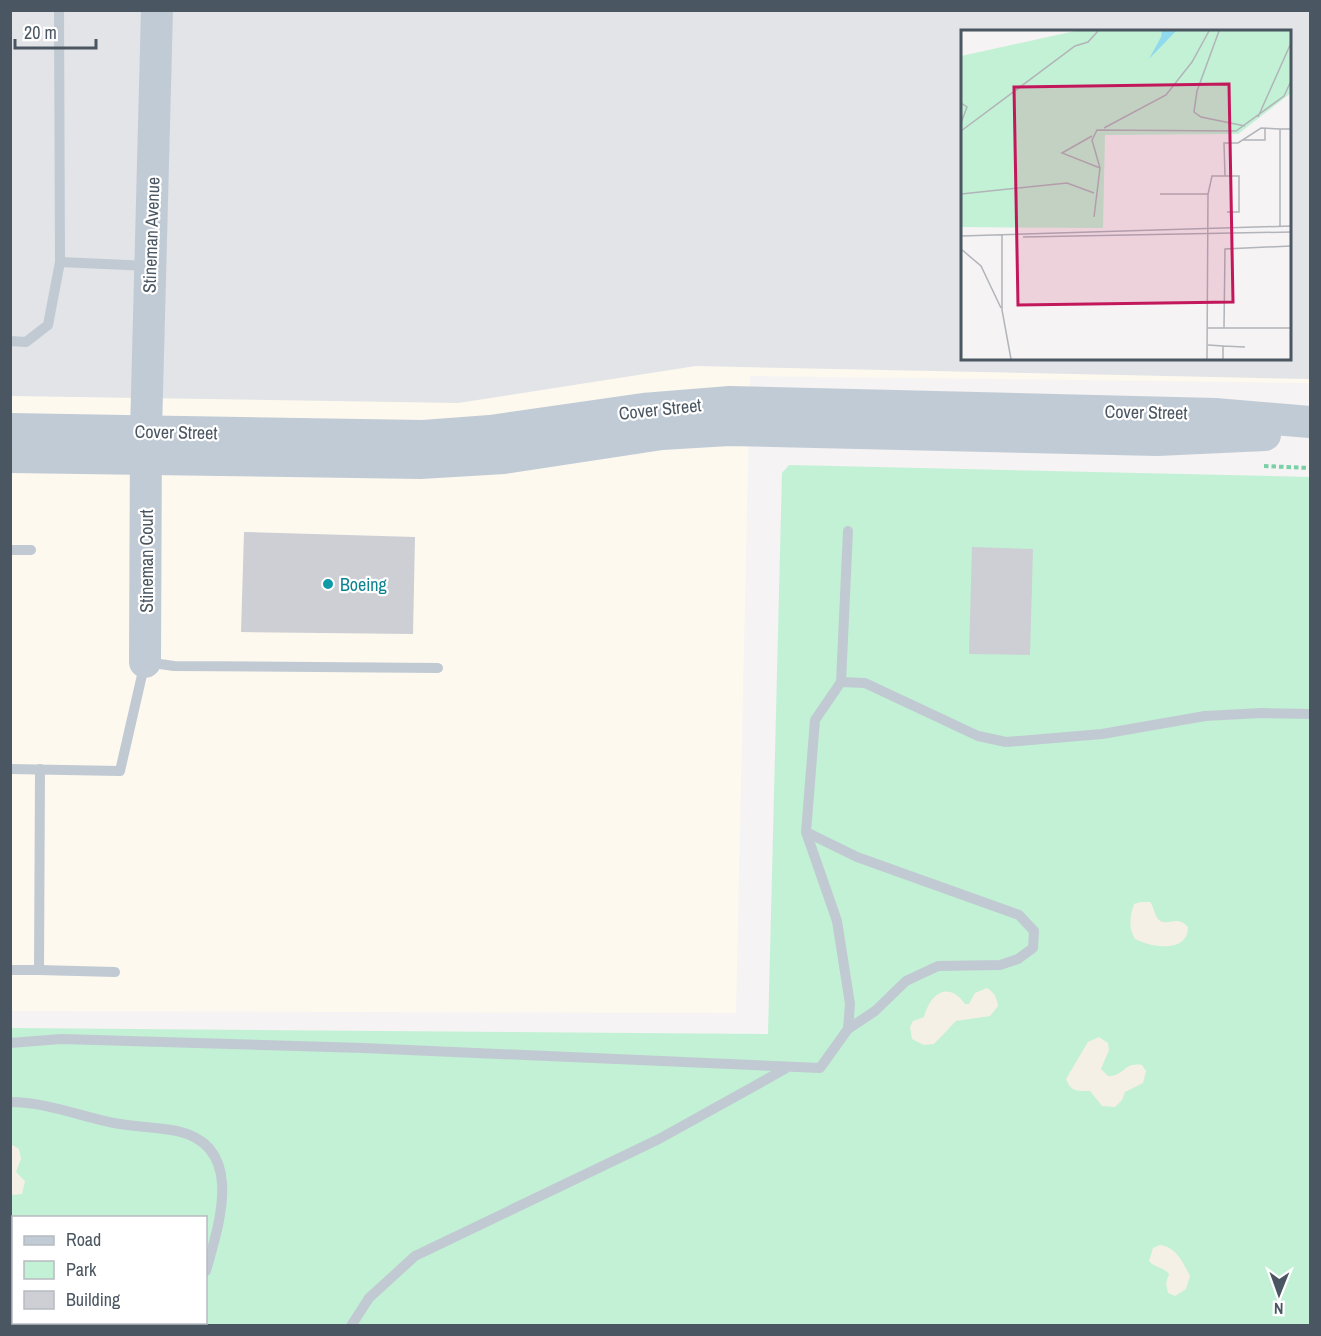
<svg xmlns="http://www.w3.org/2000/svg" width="1321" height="1336" viewBox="0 0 1321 1336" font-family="'Archivo Narrow',sans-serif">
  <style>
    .commercial { fill: #fdf9ef; fill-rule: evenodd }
    .airport { fill: #e2e4e7; fill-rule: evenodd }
    .green { fill: #c3f1d5; fill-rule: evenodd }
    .sand { fill: #f5f0e5 }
    .building { fill: #cdcfd5 }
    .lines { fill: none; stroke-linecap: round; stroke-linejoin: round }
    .path { stroke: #7ad0a6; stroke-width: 4; stroke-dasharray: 4.5 3; stroke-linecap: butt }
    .lane { stroke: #c1cad2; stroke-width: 10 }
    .secondary { stroke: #c1cbd6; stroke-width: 32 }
    .culture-dot { fill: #0f9aa8; stroke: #fff; stroke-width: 2 }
    .labels { text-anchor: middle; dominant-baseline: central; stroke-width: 4.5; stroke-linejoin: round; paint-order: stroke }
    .street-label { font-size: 18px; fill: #4a5661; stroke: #fff }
    .culture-label { font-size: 18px; fill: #0d838f; stroke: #fff; text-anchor: start }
    .inset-road { fill: none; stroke: #b1b4b9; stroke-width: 1.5 }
    .view { fill: #c2185b; fill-opacity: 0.15; stroke: #c2185b; stroke-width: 3 }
    .inset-edge { fill: none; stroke: #4a5661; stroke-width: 3 }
  </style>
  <rect width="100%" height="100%" fill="#f5f3f3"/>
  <path class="commercial" d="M 11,11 L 1310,11 L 1310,383 L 750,376 L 736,1013 L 11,1011 ZM 962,32 L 1290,32 L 1290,358 L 962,358 Z"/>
  <path class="airport" d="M 11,11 L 1310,11 L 1310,379 L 696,366 L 458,403 L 11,396 ZM 962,32 L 1290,32 L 1290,358 L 962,358 Z"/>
  <path class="green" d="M 789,465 L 1310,477 L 1310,1325 L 11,1326 L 11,1028 L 768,1034 L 782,473 ZM 14,1218 L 206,1218 L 206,1322 L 14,1322 Z"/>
  <g class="sand">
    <path d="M 1141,902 L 1150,902 C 1154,907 1155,917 1159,920 C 1167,927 1177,914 1188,927 C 1188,953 1152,948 1135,939 C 1128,927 1130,917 1134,904 Z"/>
    <path d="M 987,988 C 994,992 997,998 998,1006 L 990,1016 L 956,1021 L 934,1044 L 924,1045 L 912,1039 L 910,1027 L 913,1021 L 924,1017 C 930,994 948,980 965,1004 L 969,1004 L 975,993 Z"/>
    <path d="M 1099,1037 L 1108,1043 L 1109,1050 L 1101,1069 L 1108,1076 C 1124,1077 1123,1062 1142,1065 L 1146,1071 L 1143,1083 L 1125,1092 L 1122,1100 L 1115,1107 L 1102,1106 L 1090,1091 C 1077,1091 1071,1092 1066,1079 L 1088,1042 Z"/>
    <path d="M 11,1144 L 19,1149 L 21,1159 L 16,1172 L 25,1181 L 22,1194 L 11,1195 Z"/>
    <path d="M 1160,1245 C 1176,1247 1183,1262 1190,1276 L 1186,1289 L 1175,1296 L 1168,1293 L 1166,1283 L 1169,1274 C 1164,1267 1155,1268 1149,1261 L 1153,1248 Z"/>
  </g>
  <g class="building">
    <path d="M 244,532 L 415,537 L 413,634 L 241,632 Z"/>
    <path d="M 972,547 L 1033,549 L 1030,655 L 969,654 Z"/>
  </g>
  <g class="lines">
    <path class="path" d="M 1264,466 L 1310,468"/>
    <g class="lane">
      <path d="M 60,262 L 149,266"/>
      <path d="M 10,341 L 26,342 L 48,325 L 60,262 L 59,10"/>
      <path d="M 10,550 L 31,550"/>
      <path d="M 841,682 L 865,683 L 978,736 L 1006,742 L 1102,734 L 1205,716 L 1261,713 L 1310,714"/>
      <path d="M 10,769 L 120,771 L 145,662 L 174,666 L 438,668"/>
      <path d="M 806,832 L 857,857 L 1019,915 L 1034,931 L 1033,948 L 1018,959 L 1000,965 L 938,966 L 906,981 L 875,1011 L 848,1029"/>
      <path d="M 10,970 L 39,970 L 40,769"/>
      <path d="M 39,970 L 115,972"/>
      <path d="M 10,1043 L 61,1039 L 363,1048 L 820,1068 L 848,1029 L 850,1004 L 837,921 L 806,832 L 815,720 L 841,682 L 848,531"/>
      <path d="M 10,1102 C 46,1102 79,1116 114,1123 C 135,1127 157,1127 177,1131 C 246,1146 219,1224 206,1271"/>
      <path d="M 187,1326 L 188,1322"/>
      <path d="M 351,1326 L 369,1298 L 415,1256 L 659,1139 L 785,1069"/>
    </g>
    <g class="secondary">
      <path d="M 10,429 L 423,436 L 490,431 L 643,409 L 730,402 L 1215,414 L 1310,422"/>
      <path d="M 10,457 L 420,463 L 504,458 L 662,434 L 729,430 L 1157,440 L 1265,435"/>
      <path d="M 145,662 L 146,431 L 157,10"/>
    </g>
  </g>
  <circle class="culture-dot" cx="328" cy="584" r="6"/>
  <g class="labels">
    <g class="street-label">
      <text transform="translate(151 235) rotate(-88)">Stineman Avenue</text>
      <text transform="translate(660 409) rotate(-6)">Cover Street</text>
      <text transform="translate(1146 412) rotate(1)">Cover Street</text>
      <text transform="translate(176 432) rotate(1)">Cover Street</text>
      <text transform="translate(146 561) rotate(-90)">Stineman Court</text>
    </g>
    <g class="culture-label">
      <text x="340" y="584">Boeing</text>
    </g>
  </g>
  <g transform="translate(961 30)">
    <rect width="330" height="330" fill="#f5f3f3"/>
    <path d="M 114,1 L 330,1 L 330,63 L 277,104 L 144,105 L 142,198 L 0,197 L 0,26 Z" fill="#c3f1d5"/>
    <path d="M 201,1 L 215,1 L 188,29 L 200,7 Z" fill="#90daee"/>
    <path class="inset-road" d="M 258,1 L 236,61 L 233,82 L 240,87 L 284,96M 0,73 L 6,77 L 0,93M 297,87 L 330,13M 143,98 L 205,65 L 231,32 L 248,1M 0,101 L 114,16 L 127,12 L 137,1M 131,106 L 101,123 L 139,138M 282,110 L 304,110 L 304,99M 264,146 L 263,113 L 277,113 L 300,98 L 319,99M 0,164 L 106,153 L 133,163M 199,164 L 247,164M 133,187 L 139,138 L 131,110 L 136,100 L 275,101 L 323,66 L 330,51M 319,196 L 319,99 L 330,99M 41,205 L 41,280 L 50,329M 0,206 L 330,196M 62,207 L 330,202M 0,219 L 20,236 L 40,278M 247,298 L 263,298 L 264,219 L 330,216M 263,298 L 330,298M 247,315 L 262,316 L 262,329M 262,316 L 284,317M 246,329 L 247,164 L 251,146 L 278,146 L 278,182 L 266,182"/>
    <path class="view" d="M 268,54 L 272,272 L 57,275 L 53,57 Z"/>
    <rect width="330" height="330" class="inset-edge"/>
  </g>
  <rect width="1321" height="1336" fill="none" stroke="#4a5661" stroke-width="24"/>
  <rect x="12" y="1216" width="195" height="108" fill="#ffffff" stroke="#b7bbc0" stroke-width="1.5"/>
  <rect x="24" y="1236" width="30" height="9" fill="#c1cbd6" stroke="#b7bbc0" stroke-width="1.5"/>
  <text x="66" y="1246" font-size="18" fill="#4a5661">Road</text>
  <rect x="24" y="1261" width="30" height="18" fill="#c3f1d5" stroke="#b7bbc0" stroke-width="1.5"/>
  <text x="66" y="1276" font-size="18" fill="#4a5661">Park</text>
  <rect x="24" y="1291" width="30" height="18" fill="#cdcfd5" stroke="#b7bbc0" stroke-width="1.5"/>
  <text x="66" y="1306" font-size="18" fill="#4a5661">Building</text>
  <g transform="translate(1279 1294) rotate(181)" stroke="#ffffff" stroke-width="4.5" paint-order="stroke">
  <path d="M0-4.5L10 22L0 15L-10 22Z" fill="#4a5661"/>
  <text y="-9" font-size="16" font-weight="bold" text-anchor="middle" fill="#4a5661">N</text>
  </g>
  <path d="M15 39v9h81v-9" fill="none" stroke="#4a5661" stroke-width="3"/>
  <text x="24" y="39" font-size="18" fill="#4a5661" stroke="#ffffff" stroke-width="4.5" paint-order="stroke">20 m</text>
</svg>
